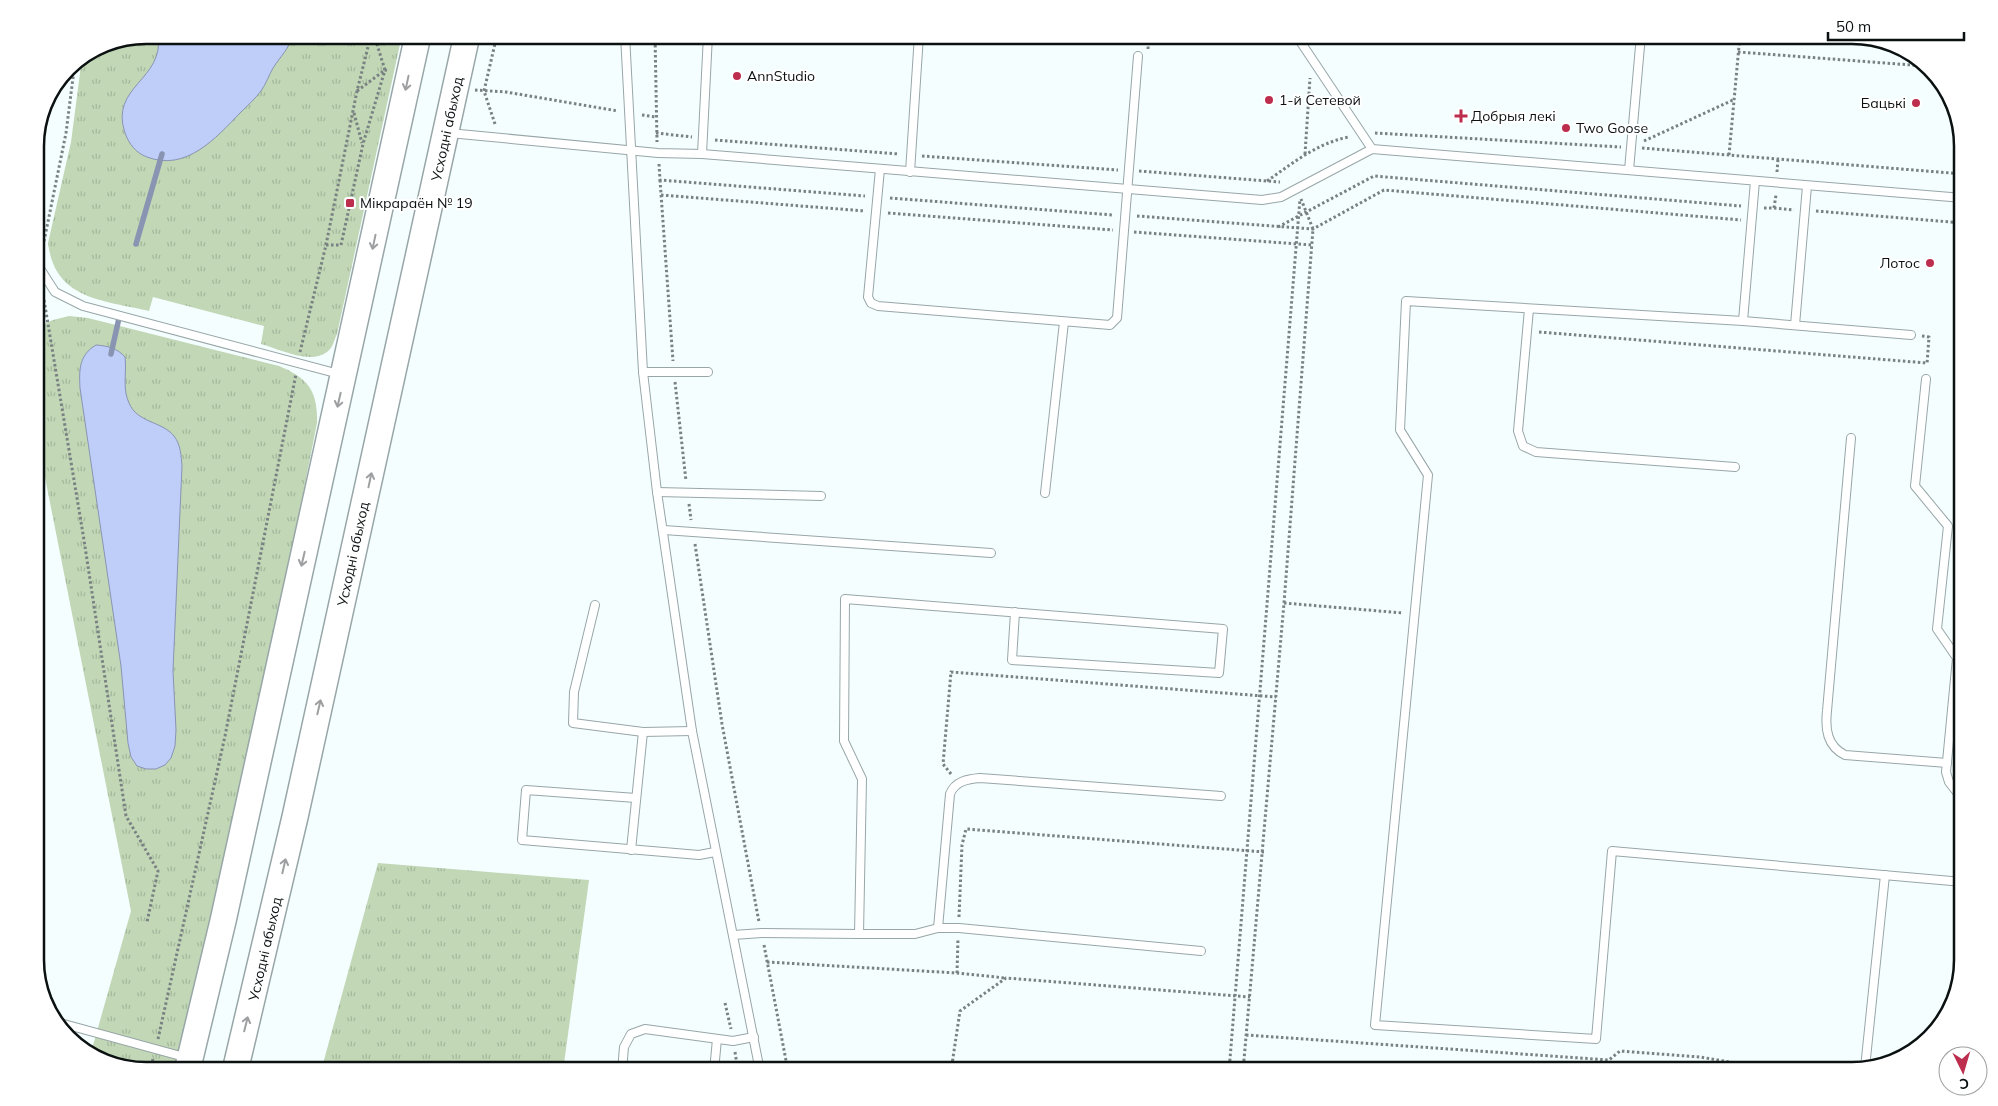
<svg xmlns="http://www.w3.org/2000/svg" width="1998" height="1106" viewBox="0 0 1998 1106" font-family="Mulish,sans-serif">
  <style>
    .grass { fill: url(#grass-tufts) }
    .water { fill: #bfcdf9; stroke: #8994b3 }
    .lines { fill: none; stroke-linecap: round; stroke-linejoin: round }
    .stream { stroke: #8994b3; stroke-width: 5.5 }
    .service-casing { stroke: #98a6a8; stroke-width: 10 }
    .primary-casing { stroke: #98a6a8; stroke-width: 28 }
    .path { stroke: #7a8182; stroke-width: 3; stroke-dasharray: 2.5 2.5; stroke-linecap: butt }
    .service { stroke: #fff; stroke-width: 8 }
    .primary { stroke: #fff; stroke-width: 25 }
    .oneway { stroke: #9d9fa0 }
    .poi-dot { fill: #bd2d4d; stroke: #fff; stroke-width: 2 }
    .labels { text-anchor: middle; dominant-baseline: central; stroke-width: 4; stroke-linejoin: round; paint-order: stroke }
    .poi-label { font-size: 14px; fill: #0b1011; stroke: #fff; text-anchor: start }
    .street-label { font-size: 14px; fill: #0b1011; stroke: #fff }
    .rim { fill: none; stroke: #0b1011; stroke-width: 2.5 }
  </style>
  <defs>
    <pattern id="grass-tufts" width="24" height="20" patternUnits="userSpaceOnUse" patternTransform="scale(1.25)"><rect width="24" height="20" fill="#c1d7b6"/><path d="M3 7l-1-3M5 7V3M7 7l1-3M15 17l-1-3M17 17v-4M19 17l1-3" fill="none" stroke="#a4b89b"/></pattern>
  </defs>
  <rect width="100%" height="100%" fill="#f4feff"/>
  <g class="grass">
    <path d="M 146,35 L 402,35 L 337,334 C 334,340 333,348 327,352 C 310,365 279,349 261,344 L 264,326 L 153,297 L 149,311 C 103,300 55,300 48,243 L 71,142 L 82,58 L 104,43 Z"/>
    <path d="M 69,316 L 88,318 L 279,366 C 308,378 318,391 317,423 L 258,721 L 207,953 L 175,1071 L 146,1071 L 90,1056 L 131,911 L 35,427 L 35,329 L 53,320 Z"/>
    <path d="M 378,863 L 589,880 L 563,1071 L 321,1071 Z"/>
  </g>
  <g class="water">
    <path d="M 158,35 L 292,35 C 290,48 280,57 273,68 C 269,75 266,84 261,91 C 255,99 247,106 240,113 C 216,138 186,172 147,157 C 136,153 129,144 125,133 C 109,86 165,80 158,35 Z"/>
    <path d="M 96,345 C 108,346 117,348 125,357 C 127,373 122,388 129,403 C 137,423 162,421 174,436 C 181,445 181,456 182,466 L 173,671 L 176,730 L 175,746 L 171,758 L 165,765 L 156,769 L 146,769 L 137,766 L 131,757 L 128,743 L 121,666 L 80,388 C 79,370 79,355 96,345 Z"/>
  </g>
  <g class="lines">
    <g class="stream">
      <path d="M 136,244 L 162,154"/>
      <path d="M 111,354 L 119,318"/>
    </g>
    <g class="service-casing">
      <g id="service">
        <path d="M 625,35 L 643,372 L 657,492 L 692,731 L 760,1071"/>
        <path d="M 1296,35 L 1372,149"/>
        <path d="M 449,133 L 658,153 L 702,154 L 1262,200 L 1281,197 L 1372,149 L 1963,198"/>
        <path d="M 702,154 L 708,35"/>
        <path d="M 880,169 L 868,297 L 871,303 L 878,306 L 1110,325 L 1117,318 L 1138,56"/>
        <path d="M 1629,170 L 1641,35"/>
        <path d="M 910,172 L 919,35"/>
        <path d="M 1755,181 L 1743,321 L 1406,301 L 1400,430 L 1428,475 L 1375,1025 L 1596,1039 L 1612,851 L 1963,882"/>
        <path d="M 35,265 L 39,267 L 55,292 L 83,306 L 339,374"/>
        <path d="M 1529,309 L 1518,431 L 1523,446 L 1536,452 L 1735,467"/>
        <path d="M 1743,321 L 1911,335"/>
        <path d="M 1795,325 L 1807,186"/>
        <path d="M 643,372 L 708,372"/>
        <path d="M 1926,379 L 1915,486 L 1948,526 L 1937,629 L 1957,658 L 1946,772 L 1949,782 L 1963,800"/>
        <path d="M 1851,438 L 1827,711 C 1825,729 1827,746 1845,755 L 1947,763"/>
        <path d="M 657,492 L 821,496"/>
        <path d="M 1045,493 L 1064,322"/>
        <path d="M 664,530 L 991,553"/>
        <path d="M 595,605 L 574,692 L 573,723 L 643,732 L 692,731"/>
        <path d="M 636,798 L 526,790 L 522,840 L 699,855 L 715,852"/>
        <path d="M 631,850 L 643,732"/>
        <path d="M 938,928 L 950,794 C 955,781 968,779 980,778 L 1221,796"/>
        <path d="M 859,934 L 915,934 L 938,928 L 959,928 L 1201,951"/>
        <path d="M 733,935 L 762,933 L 859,934 L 862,779 L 844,741 L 845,599 L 1223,629 L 1219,673 L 1012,660 L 1015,612"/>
        <path d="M 1962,966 L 1963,950"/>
        <path d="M 53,1021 L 188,1058"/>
        <path d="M 1865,1068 L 1885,875"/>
        <path d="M 622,1071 L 624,1047 L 631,1034 L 645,1029 L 733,1041 L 754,1037"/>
        <path d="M 714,1071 L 717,1039"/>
      </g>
    </g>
    <g class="primary-casing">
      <g id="primary">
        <path d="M 187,1071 L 223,921 L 418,35"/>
        <path d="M 235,1071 L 295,817 L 467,35"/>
      </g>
    </g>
    <g class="path">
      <path d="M 655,35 L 657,142"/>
      <path d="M 1148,49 L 1149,35"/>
      <path d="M 1738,52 L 1925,66"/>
      <path d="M 475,90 L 506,92 L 618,111"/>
      <path d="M 357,91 L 385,70 L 374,35"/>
      <path d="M 354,113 L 362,143"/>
      <path d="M 642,115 L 656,117"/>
      <path d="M 495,124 L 484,91 L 497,35"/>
      <path d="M 656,133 L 692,137"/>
      <path d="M 1375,133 L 1621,147"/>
      <path d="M 715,140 L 899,154"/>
      <path d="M 1644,141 L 1733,100"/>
      <path d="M 1642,148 L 1963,174"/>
      <path d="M 1305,154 L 1310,78"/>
      <path d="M 1729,155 L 1740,35"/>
      <path d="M 922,156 L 1118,170"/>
      <path d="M 659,164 L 660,180 L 865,196"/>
      <path d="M 1139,171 L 1280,182"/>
      <path d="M 1777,172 L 1778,159"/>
      <path d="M 660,180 L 673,361"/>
      <path d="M 1267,181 C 1293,163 1317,143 1349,137"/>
      <path d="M 661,195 L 865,211"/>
      <path d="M 890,198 L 1113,215"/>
      <path d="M 1764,208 L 1774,208 L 1776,195"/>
      <path d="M 1774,208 L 1794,210"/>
      <path d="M 1816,211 L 1963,223"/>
      <path d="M 888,213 L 1113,230"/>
      <path d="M 1137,216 L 1313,229 L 1384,190 L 1741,220"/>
      <path d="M 1278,227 L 1374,176 L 1741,206"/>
      <path d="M 1134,232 L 1312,245"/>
      <path d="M 326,245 L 341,245 L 363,144 L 385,70 L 389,71"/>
      <path d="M 41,256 L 66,133 L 75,62"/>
      <path d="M 44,300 L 84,540 L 126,816 L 158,871 L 147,922"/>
      <path d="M 1539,332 L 1927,363"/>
      <path d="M 1922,336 L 1929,337 L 1927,364"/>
      <path d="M 300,352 L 326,245 L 357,91 L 371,35"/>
      <path d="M 675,382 L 686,481"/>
      <path d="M 689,504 L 691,520"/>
      <path d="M 695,544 L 722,724 L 759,922"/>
      <path d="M 1284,603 L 1403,613"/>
      <path d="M 951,774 L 943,764 L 951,672 L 1276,697"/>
      <path d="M 959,917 L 962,845 L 966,829 L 1264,852"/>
      <path d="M 764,945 L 788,1071"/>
      <path d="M 767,962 L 957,973 L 1005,978"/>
      <path d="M 957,973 L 958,938"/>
      <path d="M 725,1003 L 731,1029"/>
      <path d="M 1246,1035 L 1609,1060 L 1620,1051 L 1700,1057 L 1771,1069 L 1795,1071"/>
      <path d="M 158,1039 L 225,736 L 296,374"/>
      <path d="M 735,1052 L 738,1071"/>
      <path d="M 150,1071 L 153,1059"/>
      <path d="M 951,1071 L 960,1011 L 1006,978 L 1250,997"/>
      <path d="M 1229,1071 L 1300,199"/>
      <path d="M 1243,1071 L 1284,603 L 1313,229 L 1301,199"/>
    </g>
    <use href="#service" class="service"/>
    <use href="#primary" class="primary"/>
  </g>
  <defs><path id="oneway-shaft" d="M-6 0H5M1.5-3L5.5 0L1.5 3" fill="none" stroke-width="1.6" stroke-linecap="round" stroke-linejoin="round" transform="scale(1.25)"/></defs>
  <g class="oneway">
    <use href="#oneway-shaft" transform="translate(407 83) rotate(102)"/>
    <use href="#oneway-shaft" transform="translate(374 242) rotate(102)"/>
    <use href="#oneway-shaft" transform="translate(339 400) rotate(103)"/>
    <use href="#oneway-shaft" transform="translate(370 480) rotate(-78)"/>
    <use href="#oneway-shaft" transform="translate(303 559) rotate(103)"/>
    <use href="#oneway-shaft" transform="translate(319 707) rotate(-77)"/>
    <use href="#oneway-shaft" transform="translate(284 866) rotate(-77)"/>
    <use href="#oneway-shaft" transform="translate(246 1024) rotate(-76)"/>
  </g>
  <g class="poi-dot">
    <circle cx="737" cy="76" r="5"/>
    <circle cx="1269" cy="100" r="5"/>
    <circle cx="1916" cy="103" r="5"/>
    <path d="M1458.5 108.5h5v5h5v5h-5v5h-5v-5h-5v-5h5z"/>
    <circle cx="1566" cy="128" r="5"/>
    <rect x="345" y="198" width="10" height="10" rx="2.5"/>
    <circle cx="1930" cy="263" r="5"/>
  </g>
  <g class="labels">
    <g class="poi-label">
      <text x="747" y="76">AnnStudio</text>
      <text x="1279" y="100">1-й Сетевой</text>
      <text x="1906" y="103" text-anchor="end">Бацькі</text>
      <text x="1471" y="116">Добрыя лекі</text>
      <text x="1576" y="128">Two Goose</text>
      <text x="360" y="203">Мікрараён № 19</text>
      <text x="1920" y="263" text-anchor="end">Лотос</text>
    </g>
    <g class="street-label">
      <text transform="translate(447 129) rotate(-78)">Усходні абыход</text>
      <text transform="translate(353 554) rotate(-78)">Усходні абыход</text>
      <text transform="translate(265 949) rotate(-77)">Усходні абыход</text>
    </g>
  </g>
  <path d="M0 0H1998V1106H0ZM146 44H1852A102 102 0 0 1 1954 146V960A102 102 0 0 1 1852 1062H146A102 102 0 0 1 44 960V146A102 102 0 0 1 146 44Z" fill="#fff" fill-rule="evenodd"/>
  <path class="rim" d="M146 44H1852A102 102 0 0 1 1954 146V960A102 102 0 0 1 1852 1062H146A102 102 0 0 1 44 960V146A102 102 0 0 1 146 44Z"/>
  <g transform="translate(1963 1071) rotate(175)"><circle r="24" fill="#ffffff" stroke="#9d9fa0"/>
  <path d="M0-4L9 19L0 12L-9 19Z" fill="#bd2d4d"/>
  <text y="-8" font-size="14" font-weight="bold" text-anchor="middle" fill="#0b1011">С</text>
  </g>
  <path d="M1828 32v8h136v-8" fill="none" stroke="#0b1011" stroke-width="2.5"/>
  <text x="1836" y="32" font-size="15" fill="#0b1011" stroke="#ffffff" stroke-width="4" paint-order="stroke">50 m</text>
</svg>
